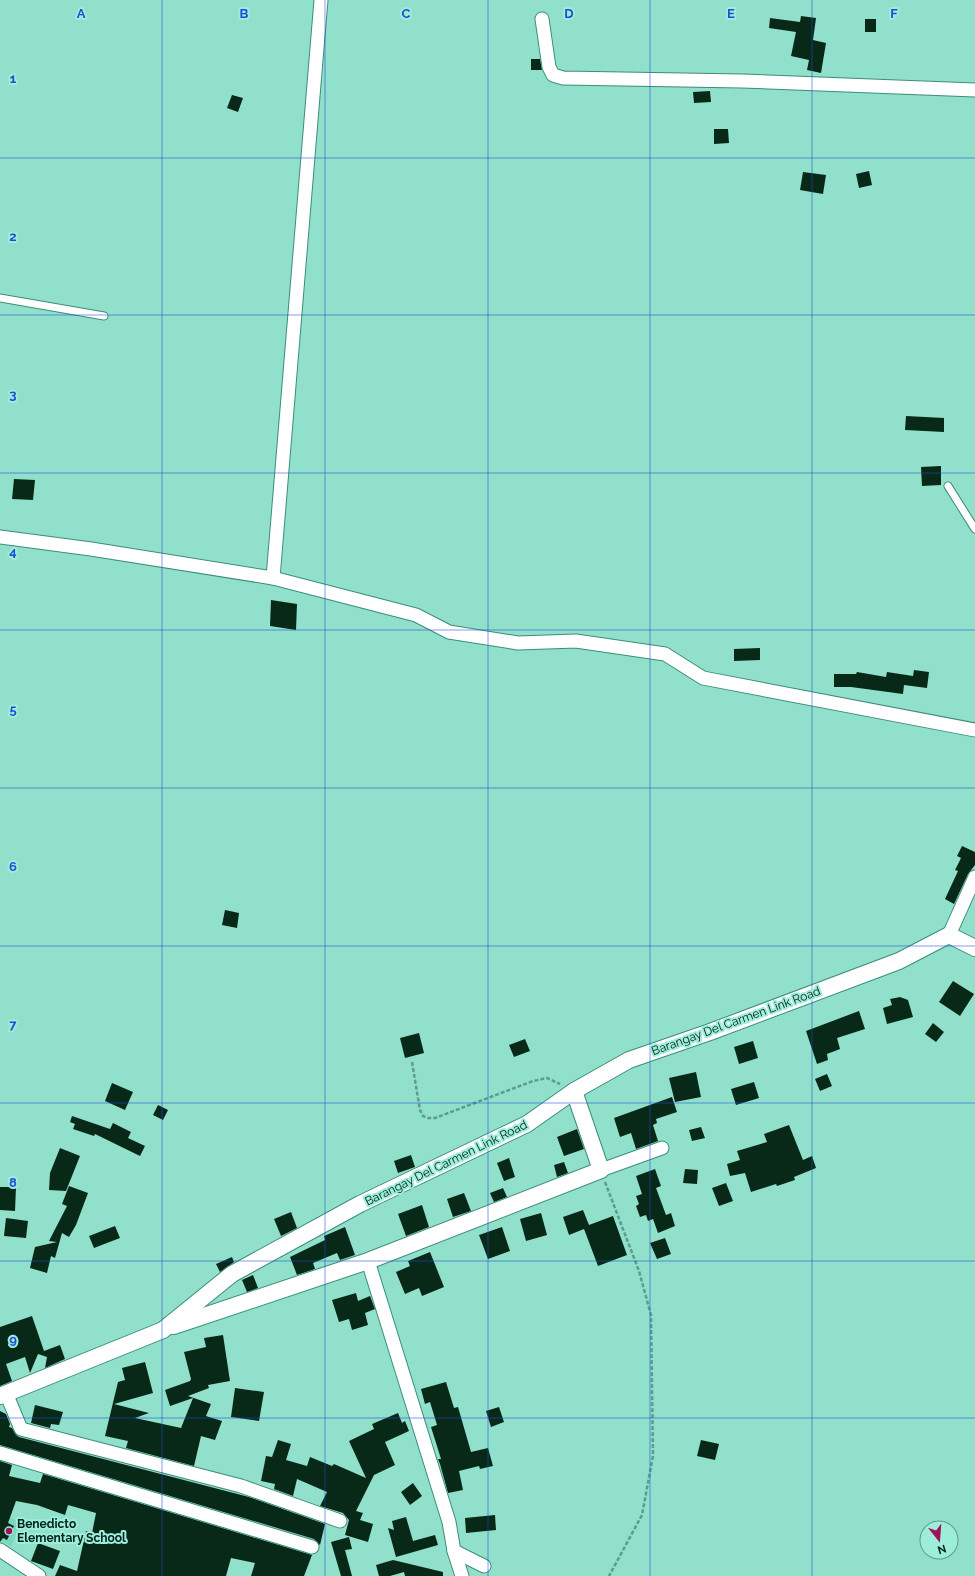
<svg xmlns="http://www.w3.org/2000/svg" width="975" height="1576" viewBox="0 0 975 1576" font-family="Raleway,sans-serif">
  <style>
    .built { fill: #7cd6c0 }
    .building { fill: #092918 }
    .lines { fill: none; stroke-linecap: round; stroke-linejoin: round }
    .service-casing { stroke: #3c8d7b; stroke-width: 9 }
    .minor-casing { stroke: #3c8d7b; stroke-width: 15 }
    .tertiary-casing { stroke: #3c8d7b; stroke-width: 18 }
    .path { stroke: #5e9d8e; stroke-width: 2.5; stroke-dasharray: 4 2; stroke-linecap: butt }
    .service { stroke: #fff; stroke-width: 7 }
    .minor { stroke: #fff; stroke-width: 13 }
    .tertiary { stroke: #fff; stroke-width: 16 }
    .grid { fill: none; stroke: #1d4ed8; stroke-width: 1; stroke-opacity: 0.55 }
    .poi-dot { fill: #9e105b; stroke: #9dedd8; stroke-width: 1.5 }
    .labels { text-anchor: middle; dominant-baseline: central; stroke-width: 4; stroke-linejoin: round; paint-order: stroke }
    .street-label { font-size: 12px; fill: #01231d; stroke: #9dedd8 }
    .poi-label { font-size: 12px; font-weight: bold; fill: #01231d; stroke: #9dedd8; text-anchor: start }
    .grid-label { font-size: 13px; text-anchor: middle; font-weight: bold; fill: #1d4ed8; stroke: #9dedd8; stroke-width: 4; stroke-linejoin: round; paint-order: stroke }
  </style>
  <rect width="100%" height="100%" fill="#90e0cb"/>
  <path class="built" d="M 0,1514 L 21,1522 L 11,1546 L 0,1540 Z"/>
  <g class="building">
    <path d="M 801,16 L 816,18 L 813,40 L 826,43 L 821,73 L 807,70 L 809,60 L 791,56 L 796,32 L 769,28 L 770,18 L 800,22 Z"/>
    <rect x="865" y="19" width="11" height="13"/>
    <path d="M 531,59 L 540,59 L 542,70 L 531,70 Z"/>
    <path d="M 710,91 L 711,102 L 694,103 L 693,92 Z"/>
    <path d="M 232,95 L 243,98 L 238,112 L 227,108 Z"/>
    <path d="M 714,129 L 728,129 L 729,143 L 714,144 Z"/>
    <path d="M 869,171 L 872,185 L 859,188 L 856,174 Z"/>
    <path d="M 803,172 L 826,175 L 823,194 L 800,190 Z"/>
    <path d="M 906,416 L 944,418 L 944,432 L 905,430 Z"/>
    <path d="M 941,466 L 941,485 L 922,486 L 921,467 Z"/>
    <path d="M 14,479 L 35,480 L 33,500 L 12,499 Z"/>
    <path d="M 271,600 L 297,604 L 296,630 L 270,626 Z"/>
    <path d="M 760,648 L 760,660 L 734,661 L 734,649 Z"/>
    <path d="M 914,670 L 929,672 L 927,688 L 904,685 L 903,694 L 851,687 L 834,687 L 834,674 L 856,674 L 857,672 L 886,677 L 887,672 L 913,676 Z"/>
    <path d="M 962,846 L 975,852 L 975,865 L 968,874 L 954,904 L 945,899 L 958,871 L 955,870 L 961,858 L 957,856 Z"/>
    <path d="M 225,910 L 239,913 L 237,928 L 222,925 Z"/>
    <path d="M 953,981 L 974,994 L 960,1016 L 939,1002 Z"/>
    <path d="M 900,997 L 908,1000 L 913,1017 L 887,1024 L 883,1008 L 892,1005 L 890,999 Z"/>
    <path d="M 859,1011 L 865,1029 L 837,1038 L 840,1049 L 827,1054 L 828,1060 L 817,1064 L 806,1031 Z"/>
    <path d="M 933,1023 L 944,1032 L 936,1042 L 925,1034 Z"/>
    <path d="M 419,1033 L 424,1053 L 405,1058 L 400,1038 Z"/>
    <path d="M 525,1039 L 530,1051 L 514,1057 L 509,1045 Z"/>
    <path d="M 753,1041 L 758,1058 L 739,1064 L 734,1047 Z"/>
    <path d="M 696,1072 L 701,1097 L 675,1102 L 669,1078 Z"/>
    <path d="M 827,1074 L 832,1086 L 820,1091 L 815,1079 Z"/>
    <path d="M 754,1082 L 759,1098 L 736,1105 L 731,1089 Z"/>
    <path d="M 112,1083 L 133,1092 L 125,1110 L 105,1101 Z"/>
    <path d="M 672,1097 L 677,1112 L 656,1119 L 657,1123 L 653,1125 L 658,1141 L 636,1149 L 631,1133 L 620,1137 L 614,1118 Z"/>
    <path d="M 158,1105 L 168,1110 L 163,1120 L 153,1115 Z"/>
    <path d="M 72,1116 L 110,1129 L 113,1123 L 131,1132 L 128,1138 L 145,1146 L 140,1156 L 95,1134 L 94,1136 L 73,1129 L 75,1124 L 70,1122 Z"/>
    <path d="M 789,1125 L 803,1160 L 812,1156 L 816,1168 L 794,1177 L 795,1180 L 777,1186 L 776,1184 L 751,1192 L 745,1173 L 730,1176 L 727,1164 L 740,1160 L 737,1151 L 767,1142 L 764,1134 Z"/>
    <path d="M 701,1127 L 705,1138 L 692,1141 L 689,1130 Z"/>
    <path d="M 577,1129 L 584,1149 L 564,1156 L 557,1137 Z"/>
    <path d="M 60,1148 L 80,1156 L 66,1191 L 49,1190 L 50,1173 Z"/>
    <path d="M 411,1155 L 415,1167 L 398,1173 L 394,1161 Z"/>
    <path d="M 509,1158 L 515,1177 L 504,1181 L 497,1163 Z"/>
    <path d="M 564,1162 L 568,1173 L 557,1177 L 554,1165 Z"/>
    <path d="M 655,1169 L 661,1186 L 656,1188 L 666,1215 L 671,1213 L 675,1226 L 658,1233 L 653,1219 L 648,1221 L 646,1215 L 640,1217 L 636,1206 L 639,1204 L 636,1196 L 642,1194 L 636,1176 Z"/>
    <path d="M 685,1169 L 698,1170 L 697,1184 L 683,1183 Z"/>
    <path d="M 726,1183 L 733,1201 L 719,1206 L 712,1188 Z"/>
    <path d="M 69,1186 L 88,1193 L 76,1225 L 69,1237 L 62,1233 L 55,1258 L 51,1256 L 47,1273 L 30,1268 L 35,1247 L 57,1242 L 49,1241 L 67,1206 L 62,1204 Z"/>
    <path d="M 0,1187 L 16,1187 L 15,1211 L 0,1210 Z"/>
    <path d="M 503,1188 L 507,1197 L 494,1202 L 490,1193 Z"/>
    <path d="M 464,1193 L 471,1211 L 453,1217 L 447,1199 Z"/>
    <path d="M 422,1205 L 429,1227 L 406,1236 L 398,1214 Z"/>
    <path d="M 583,1210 L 589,1225 L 613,1216 L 627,1255 L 598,1266 L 584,1229 L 569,1235 L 563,1217 Z"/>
    <path d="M 291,1212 L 297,1228 L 281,1236 L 274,1219 Z"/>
    <path d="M 541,1213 L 547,1235 L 526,1241 L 520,1219 Z"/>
    <path d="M 6,1218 L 28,1221 L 26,1238 L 4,1236 Z"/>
    <path d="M 115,1226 L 120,1238 L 94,1248 L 89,1236 Z"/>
    <path d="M 345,1227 L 355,1255 L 340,1260 L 337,1253 L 313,1263 L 315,1269 L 297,1275 L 290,1257 L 325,1240 L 324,1236 Z"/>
    <path d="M 502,1227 L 510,1251 L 488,1259 L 479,1235 Z"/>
    <path d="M 665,1238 L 671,1254 L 657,1259 L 650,1243 Z"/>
    <path d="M 430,1252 L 444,1287 L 422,1296 L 419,1288 L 405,1294 L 396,1272 L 410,1266 L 408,1261 Z"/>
    <path d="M 232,1257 L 234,1262 L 220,1272 L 216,1264 Z"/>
    <path d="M 253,1275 L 258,1288 L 247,1292 L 242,1280 Z"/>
    <path d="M 356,1293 L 358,1301 L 370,1296 L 375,1309 L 365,1313 L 368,1325 L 352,1330 L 349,1319 L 339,1322 L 332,1300 Z"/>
    <path d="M 32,1316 L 44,1351 L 60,1345 L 65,1359 L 45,1368 L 47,1357 L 38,1354 L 30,1373 L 25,1357 L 6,1364 L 12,1381 L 0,1386 L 0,1327 Z"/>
    <path d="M 223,1335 L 230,1381 L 208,1385 L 209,1388 L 188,1396 L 211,1404 L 206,1416 L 222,1421 L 215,1440 L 201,1436 L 194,1466 L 126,1448 L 128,1441 L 105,1436 L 118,1382 L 125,1380 L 122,1368 L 145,1362 L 153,1393 L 114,1404 L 149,1413 L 135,1418 L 181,1428 L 193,1398 L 170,1406 L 165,1390 L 190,1381 L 191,1379 L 184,1352 L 206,1347 L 204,1338 Z"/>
    <path d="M 446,1382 L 454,1408 L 458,1407 L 471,1452 L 488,1448 L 493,1466 L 480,1469 L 479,1466 L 459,1471 L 463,1490 L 448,1493 L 440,1464 L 438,1459 L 441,1459 L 431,1427 L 437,1425 L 430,1402 L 425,1404 L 421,1389 Z"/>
    <path d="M 235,1388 L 264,1392 L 259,1421 L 231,1417 Z"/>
    <path d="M 35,1405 L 63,1412 L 59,1425 L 51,1424 L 50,1428 L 31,1423 Z"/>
    <path d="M 499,1407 L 504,1422 L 491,1427 L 486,1411 Z"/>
    <path d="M 0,1411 L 6,1414 L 10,1424 L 9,1427 L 12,1428 L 16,1435 L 19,1437 L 249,1497 L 325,1524 L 320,1545 L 314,1539 L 0,1445 Z"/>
    <path d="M 398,1413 L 402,1423 L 405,1421 L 409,1431 L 385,1442 L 395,1465 L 374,1475 L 356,1511 L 363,1513 L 360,1520 L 373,1524 L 368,1542 L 345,1535 L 349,1520 L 343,1513 L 320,1506 L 327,1492 L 297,1479 L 293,1496 L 274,1489 L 275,1484 L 261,1481 L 266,1456 L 272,1457 L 278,1440 L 291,1444 L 286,1460 L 307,1466 L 310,1457 L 332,1466 L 334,1464 L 366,1478 L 349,1441 L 374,1429 L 372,1424 Z"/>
    <path d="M 701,1440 L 719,1444 L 715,1460 L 697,1456 Z"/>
    <path d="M 0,1461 L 12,1465 L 9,1476 L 40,1483 L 43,1474 L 312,1555 L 304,1576 L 251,1576 L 255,1563 L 231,1558 L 226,1576 L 55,1576 L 60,1565 L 77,1571 L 86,1531 L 92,1533 L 96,1513 L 68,1505 L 65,1515 L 37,1505 L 16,1501 L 8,1523 L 14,1526 L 7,1540 L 3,1538 L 0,1542 Z"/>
    <path d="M 413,1483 L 422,1496 L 410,1505 L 401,1492 Z"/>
    <path d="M 495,1515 L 496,1530 L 466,1533 L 465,1518 Z"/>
    <path d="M 406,1517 L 413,1541 L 435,1535 L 438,1545 L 396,1557 L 388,1528 L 394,1530 L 392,1521 Z"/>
    <path d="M 349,1537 L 352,1549 L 345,1550 L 352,1576 L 341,1576 L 331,1542 Z"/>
    <path d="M 38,1543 L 60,1551 L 53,1569 L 31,1561 Z"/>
    <path d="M 393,1560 L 443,1572 L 443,1576 L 405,1576 L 404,1572 L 390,1576 L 379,1576 L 376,1565 Z"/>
  </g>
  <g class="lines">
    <g class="service-casing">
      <g id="service">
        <path d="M 0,298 L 104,316"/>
        <path d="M 948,486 L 975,529"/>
      </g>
    </g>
    <g class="minor-casing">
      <g id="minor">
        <path d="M 542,19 L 549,67 L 553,75 L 563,78 L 742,81 L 975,90"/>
        <path d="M 0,537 L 91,549 L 273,578 L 416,615 L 449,632 L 518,643 L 576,641 L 665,654 L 703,678 L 975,730"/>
        <path d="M 273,578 L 321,0"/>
        <path d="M 949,935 L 975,877"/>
        <path d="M 601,1170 L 662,1148"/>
        <path d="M 368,1261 L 449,1522 L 454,1551 L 484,1566"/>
        <path d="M 6,1393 L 21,1429 L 241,1486 L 340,1521"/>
        <path d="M 0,1453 L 312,1547"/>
        <path d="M 0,1550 L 39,1576"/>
        <path d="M 454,1551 L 462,1576"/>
      </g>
    </g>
    <g class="tertiary-casing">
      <g id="tertiary">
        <path d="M 174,1326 L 368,1261 L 601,1170 L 574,1091"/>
        <path d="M 0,1396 L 163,1330 L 232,1274 L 360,1204 L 527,1124 L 574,1091 L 629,1060 L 710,1032 L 899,961 L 949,935 L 975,948"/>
      </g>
    </g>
    <g class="path">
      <path d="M 412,1062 L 420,1110 L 423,1116 L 428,1118 L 435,1118 L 533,1081 L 547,1078 L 560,1084"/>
      <path d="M 605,1182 L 639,1271 L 651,1315 L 653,1456 L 642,1515 L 609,1576"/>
    </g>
    <use href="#service" class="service"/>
    <use href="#minor" class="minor"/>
    <use href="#tertiary" class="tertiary"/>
  </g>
  <path class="grid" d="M 162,0 L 162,1576M 325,0 L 325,1576M 488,0 L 488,1576M 650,0 L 650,1576M 812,0 L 812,1576M 0,158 L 975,158M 0,315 L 975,315M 0,473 L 975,473M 0,630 L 975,630M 0,788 L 975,788M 0,946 L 975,946M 0,1103 L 975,1103M 0,1261 L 975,1261M 0,1418 L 975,1418"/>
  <circle class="poi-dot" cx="9" cy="1531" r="4"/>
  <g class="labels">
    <g class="street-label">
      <text transform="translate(736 1021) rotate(-20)">Barangay Del Carmen Link Road</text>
      <text transform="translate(446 1163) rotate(-26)">Barangay Del Carmen Link Road</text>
    </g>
    <g class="poi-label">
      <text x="17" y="1524">Benedicto<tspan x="17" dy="14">Elementary School</tspan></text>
    </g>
  </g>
  <g class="grid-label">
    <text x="81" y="18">A</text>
    <text x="244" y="18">B</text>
    <text x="406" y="18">C</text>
    <text x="569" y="18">D</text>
    <text x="731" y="18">E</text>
    <text x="894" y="18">F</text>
    <text x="13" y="83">1</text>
    <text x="13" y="241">2</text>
    <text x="13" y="399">3</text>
    <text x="13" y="556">4</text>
    <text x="13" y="714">5</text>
    <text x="13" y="871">6</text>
    <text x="13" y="1029">7</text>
    <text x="13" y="1187">8</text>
    <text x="13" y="1344">9</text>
  </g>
  <g transform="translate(939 1540) rotate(163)"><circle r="19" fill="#9dedd8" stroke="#5f9c8d"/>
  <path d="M0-3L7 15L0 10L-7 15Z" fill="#9e105b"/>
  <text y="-6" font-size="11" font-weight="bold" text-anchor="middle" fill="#01231d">N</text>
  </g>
</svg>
